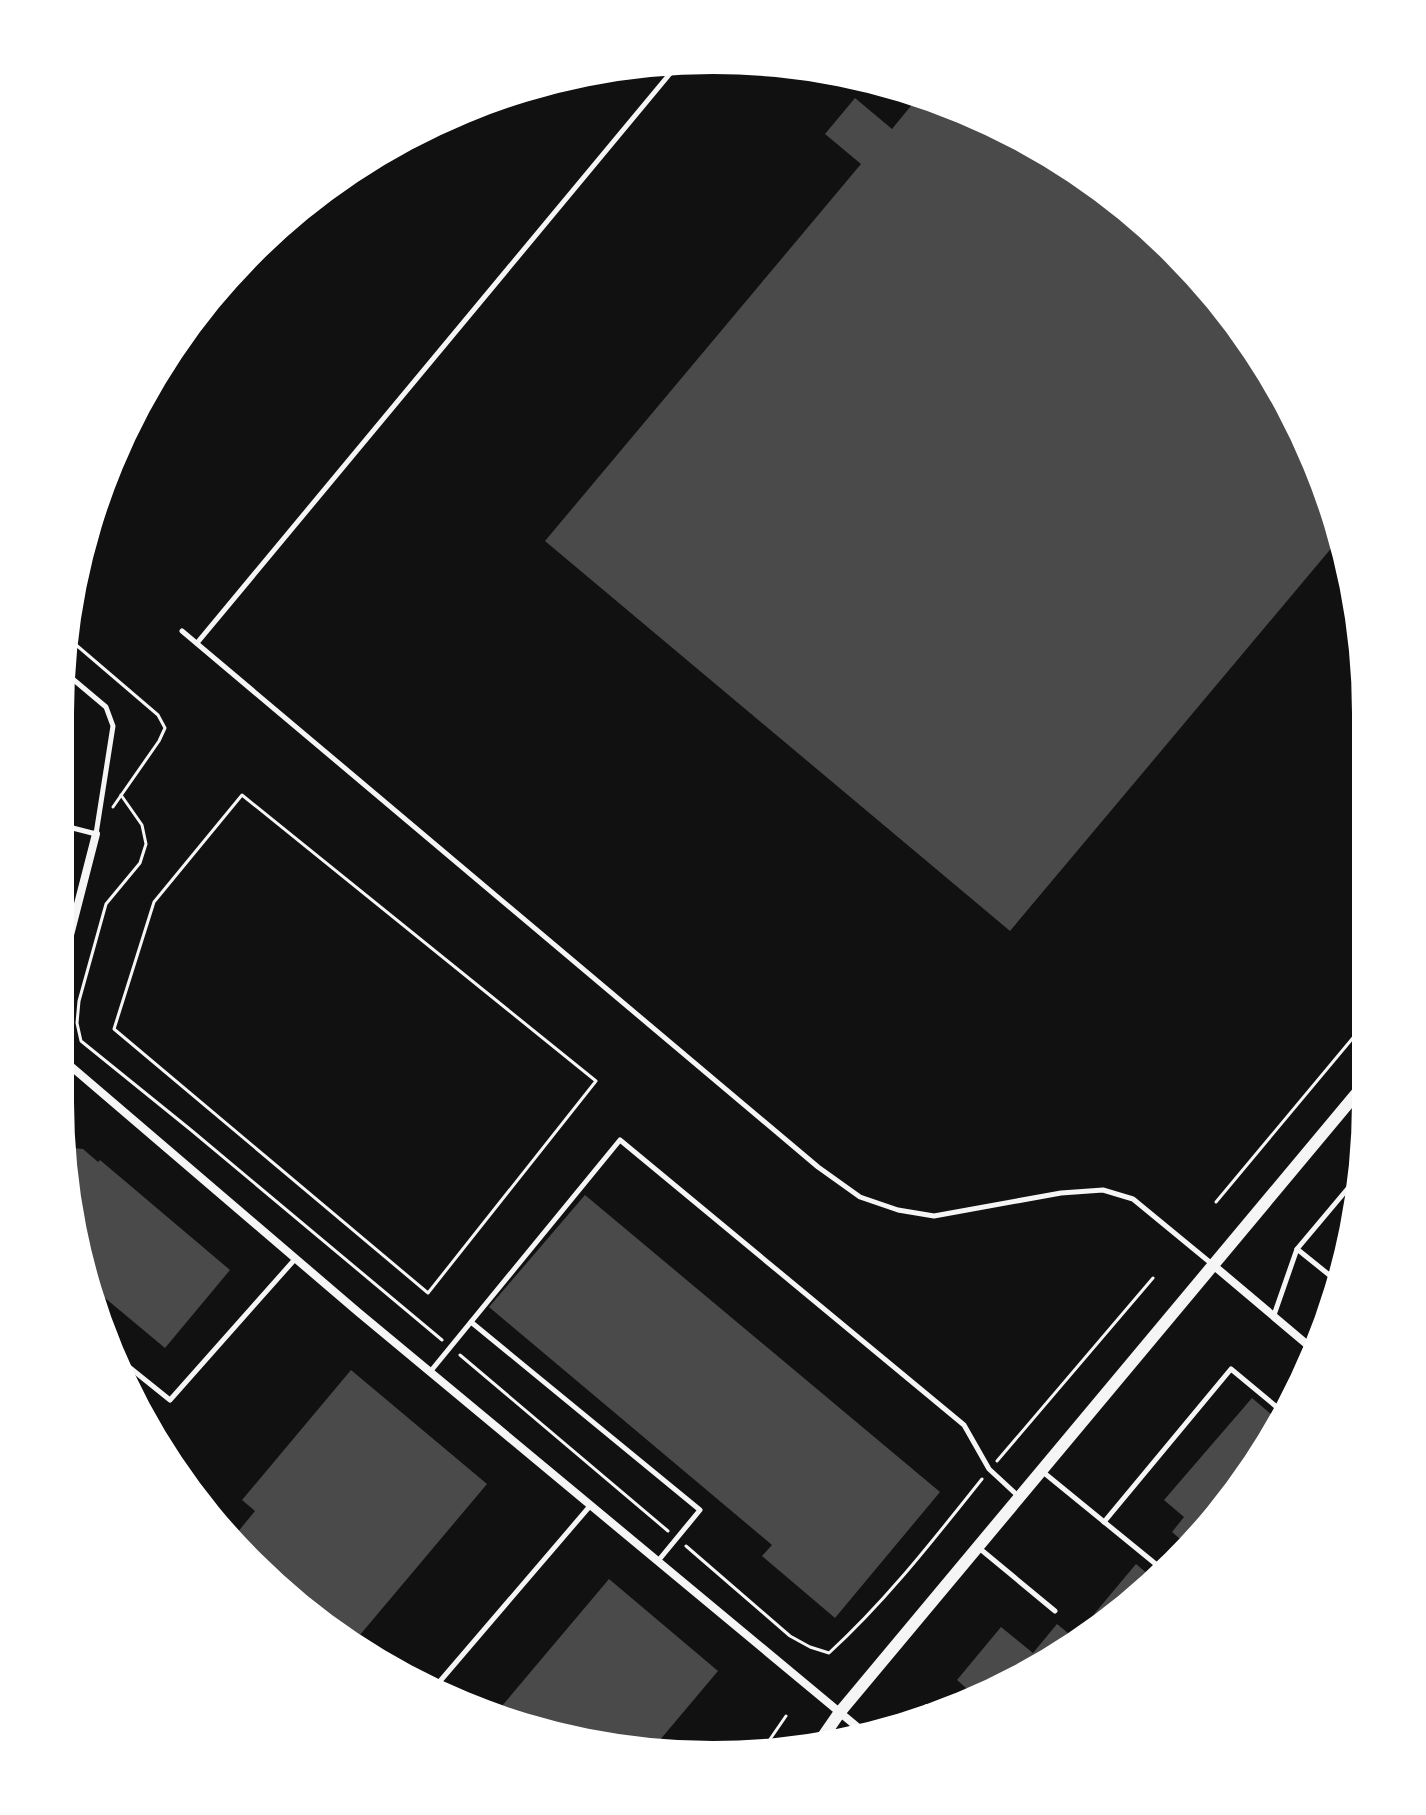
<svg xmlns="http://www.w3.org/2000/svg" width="1426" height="1815" viewBox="0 0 1426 1815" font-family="'Golos Text',sans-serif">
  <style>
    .building { fill: #4a4a4a }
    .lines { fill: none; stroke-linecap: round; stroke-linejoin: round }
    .path { stroke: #f5f5f5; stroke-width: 3 }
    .service { stroke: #f5f5f5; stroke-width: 5 }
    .minor { stroke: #f5f5f5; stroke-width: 8 }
    .tertiary { stroke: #f5f5f5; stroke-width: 12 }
  </style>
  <rect width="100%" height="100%" fill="#111"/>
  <g class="building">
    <path d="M 919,96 L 1001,127 L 1110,195 L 1204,282 L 1278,386 L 1331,504 L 1339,539 L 1010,931 L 545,541 L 861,164 L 825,134 L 855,98 L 892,129 Z"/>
    <path d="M 73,1148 L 83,1149 L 98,1162 L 100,1160 L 230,1270 L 165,1348 L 87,1283 L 82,1271 L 66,1149 Z"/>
    <path d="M 585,1195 L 940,1492 L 835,1618 L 762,1556 L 772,1545 L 489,1307 Z"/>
    <path d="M 351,1370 L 487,1484 L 354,1642 L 252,1564 L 232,1539 L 255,1511 L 242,1500 Z"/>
    <path d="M 1252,1398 L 1279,1421 L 1256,1465 L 1186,1544 L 1172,1532 L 1184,1517 L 1164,1500 Z"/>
    <path d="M 1136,1564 L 1155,1580 L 1144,1593 L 1040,1667 L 974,1695 L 957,1680 L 1001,1627 L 1033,1653 L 1057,1624 L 1074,1638 Z"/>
    <path d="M 609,1579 L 718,1671 L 654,1747 L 544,1733 L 496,1713 Z"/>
  </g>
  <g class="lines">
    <g class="path">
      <path d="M 68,638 L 158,715 L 165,728 L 159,741 L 113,807"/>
      <path d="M 121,795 L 142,825 L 146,844 L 140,863 L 106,904 L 79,1001 L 77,1023 L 81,1041 L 191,1130 L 442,1340"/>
      <path d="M 242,795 L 596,1081 L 428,1293 L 114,1029 L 154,902 Z"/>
      <path d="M 1216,1202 L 1357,1033"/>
      <path d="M 460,1355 L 668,1531"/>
      <path d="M 997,1461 L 1153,1278"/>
      <path d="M 686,1546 L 790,1636 L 810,1647 L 829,1653 C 886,1601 934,1539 982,1479"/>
      <path d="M 764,1748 L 786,1716"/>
    </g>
    <g class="service">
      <path d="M 182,631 L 818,1167 L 860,1197 L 898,1210 L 934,1216 L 1061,1193 L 1103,1190 L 1133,1199 L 1212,1264"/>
      <path d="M 197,643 L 678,64"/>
      <path d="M 61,706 L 68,676"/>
      <path d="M 61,825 L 96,834 L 113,726 L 106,707 L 62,670"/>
      <path d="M 1338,1282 L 1297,1249 L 1355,1180"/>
      <path d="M 1274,1315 L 1297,1249"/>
      <path d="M 471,1322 L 700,1510 L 658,1561"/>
      <path d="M 119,1359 L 170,1400 L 296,1258"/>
      <path d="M 430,1372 L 620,1140 L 964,1425 L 989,1469 L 1017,1495"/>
      <path d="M 1043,1472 L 1163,1570"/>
      <path d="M 1104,1522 L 1231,1369 L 1284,1413"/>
      <path d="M 979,1548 L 1055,1611"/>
      <path d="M 435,1687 L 590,1506"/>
      <path d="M 926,1707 L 932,1712"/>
    </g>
    <g class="minor">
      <path d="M 60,974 L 96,834"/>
      <path d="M 60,1057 L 358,1312 L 867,1735"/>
      <path d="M 1213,1265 L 1316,1352"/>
    </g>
    <path class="tertiary" d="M 820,1741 L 840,1712 L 1356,1094"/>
  </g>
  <path d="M0 0H1426V1815H0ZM713 74H713A639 639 0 0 1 1352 713V1102A639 639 0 0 1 713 1741H713A639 639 0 0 1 74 1102V713A639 639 0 0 1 713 74Z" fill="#fff" fill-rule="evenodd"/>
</svg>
